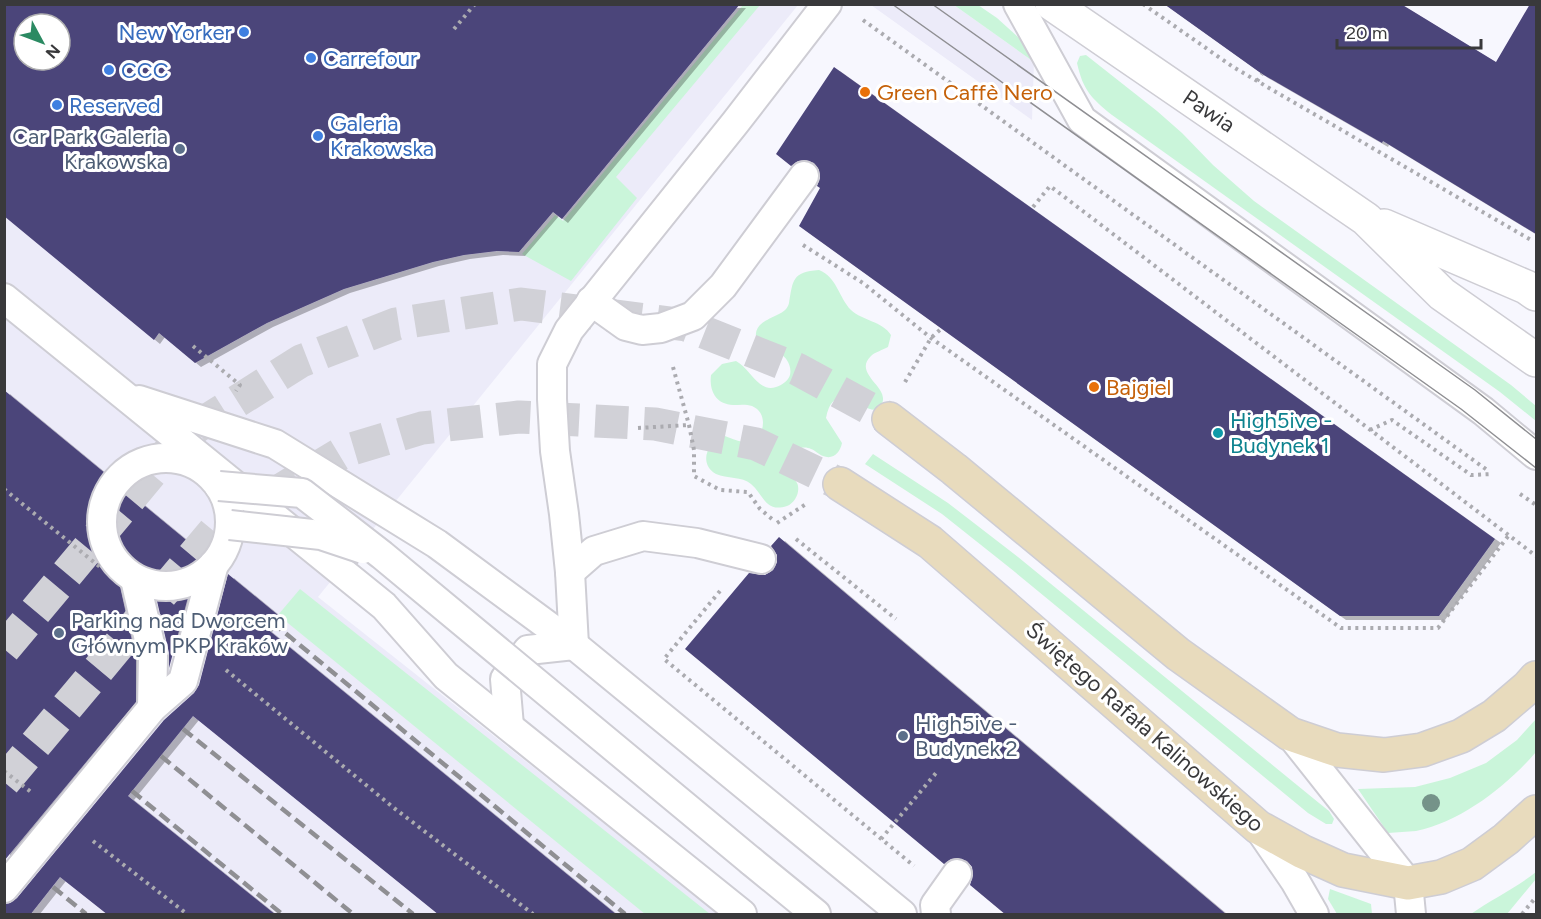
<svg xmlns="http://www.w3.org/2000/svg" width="1541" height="919" viewBox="0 0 1541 919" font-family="Figtree,sans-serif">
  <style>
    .built { fill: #ecebf9; fill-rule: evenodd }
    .green { fill: #caf5da }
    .building { fill: #4c447a; fill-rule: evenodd; filter: url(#shadow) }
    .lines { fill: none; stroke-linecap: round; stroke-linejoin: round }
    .secondary-tunnel { stroke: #d1d1d7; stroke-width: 33; stroke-dasharray: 33 16; stroke-linecap: butt }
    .lane-casing { stroke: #cecdd4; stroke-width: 32 }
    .street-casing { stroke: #cecdd4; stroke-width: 36 }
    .secondary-casing { stroke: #cecdd4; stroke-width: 36 }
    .path { stroke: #ababb0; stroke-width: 4; stroke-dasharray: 3 4.5; stroke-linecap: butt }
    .lane { stroke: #fff; stroke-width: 28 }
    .street { stroke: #fff; stroke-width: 33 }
    .secondary { stroke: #e8dbbd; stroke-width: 33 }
    .tram { stroke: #8f8f93; stroke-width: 1.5 }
    .rail { stroke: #8f8f93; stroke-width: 4.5; stroke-dasharray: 12 6; stroke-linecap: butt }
    .lane-bridge-casing { stroke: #cecdd4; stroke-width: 32; stroke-linecap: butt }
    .lane-bridge { stroke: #fff; stroke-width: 28 }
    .tree { fill: #759389 }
    .shop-dot { fill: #3f7fe0; stroke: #fff; stroke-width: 2 }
    .food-dot { fill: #e8710a; stroke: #fff; stroke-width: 2 }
    .service-dot { fill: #5c6f8a; stroke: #fff; stroke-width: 2 }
    .culture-dot { fill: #0f9aa8; stroke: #fff; stroke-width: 2 }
    .labels { text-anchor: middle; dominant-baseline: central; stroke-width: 6; stroke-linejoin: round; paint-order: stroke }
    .shop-label { font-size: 22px; fill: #366cbe; stroke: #fff; text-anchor: start }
    .food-label { font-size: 22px; fill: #c56008; stroke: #fff; text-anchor: start }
    .street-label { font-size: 22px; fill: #39393b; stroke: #fff }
    .service-label { font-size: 22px; fill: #4e5e75; stroke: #fff; text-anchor: start }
    .culture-label { font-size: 22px; fill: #0d838f; stroke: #fff; text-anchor: start }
  </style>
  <defs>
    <filter id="shadow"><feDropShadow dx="6" dy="4" stdDeviation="0" flood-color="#0004"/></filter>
  </defs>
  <rect width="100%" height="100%" fill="#f7f7fe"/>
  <g class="built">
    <path d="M 5,5 L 798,5 L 318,597 L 719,914 L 5,914 ZM 24,24 L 60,24 L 60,60 L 24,60 Z"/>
    <path d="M 871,5 L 954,5 L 1034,62 L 1032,120 Z"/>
  </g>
  <g class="green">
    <path d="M 743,5 L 760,5 L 616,177 L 637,198 L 571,281 L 522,254 L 555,215 L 563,221 Z"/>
    <path d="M 954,5 L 978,5 L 997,18 L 1019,38 L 1028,48 L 1034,62 Z"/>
    <path d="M 1086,55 L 1157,111 L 1182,133 L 1213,165 L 1254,201 L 1511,385 L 1536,406 L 1536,421 L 1500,392 L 1112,115 C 1091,98 1083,90 1077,63 L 1080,56 Z"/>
    <path d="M 819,270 C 837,277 839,298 851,310 C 863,321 882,321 891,335 L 888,347 C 883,350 875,352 871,356 C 850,376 901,391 876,410 C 857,410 834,379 826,418 L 842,443 C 840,453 833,460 823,456 C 818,454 815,450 811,449 C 807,447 802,447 798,449 C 789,453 785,463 788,473 C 790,477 795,479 797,483 C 801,491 795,503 787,506 C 765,513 764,495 751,484 C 742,476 727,479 716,474 C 698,464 707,441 725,436 C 739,441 743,445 758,438 C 765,428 766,412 752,406 C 746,404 739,405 733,405 C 716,404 709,391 711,375 L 722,364 L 736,361 C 750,368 758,393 776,387 C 782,385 788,381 790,375 C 791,370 790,366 788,362 C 782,347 754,351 756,333 C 759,316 786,318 789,303 C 793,280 792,272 819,270 Z"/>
    <path d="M 873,454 L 948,503 L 1018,557 L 1319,803 L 1329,811 L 1334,819 L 1332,824 L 1326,824 L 1308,813 L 1010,568 L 942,514 L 865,464 Z"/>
    <path d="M 300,589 L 710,914 L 645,914 L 278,615 Z"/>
    <path d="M 1536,719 L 1536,752 C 1507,786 1461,822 1416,831 C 1407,832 1397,832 1388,833 L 1358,789 L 1415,787 L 1450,778 L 1486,763 L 1517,740 Z"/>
    <path d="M 1536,872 L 1536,879 L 1507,914 L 1471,914 C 1492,899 1516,888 1536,872 Z"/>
    <path d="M 1330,889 L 1371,904 L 1372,914 L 1337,914 L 1328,899 Z"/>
  </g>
  <g class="building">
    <path d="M 4,4 L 740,4 L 562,219 L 553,212 L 519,252 L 497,251 L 464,255 L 433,262 L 344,289 L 267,323 L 195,363 L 159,333 L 154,340 L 4,216 ZM 24,24 L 60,24 L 60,60 L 24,60 Z"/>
    <path d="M 1164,4 L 1401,4 L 1496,62 L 1530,4 L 1536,4 L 1536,234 L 1383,141 L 1382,143 L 1262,74 Z"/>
    <path d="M 834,67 L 1495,539 L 1439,616 L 1340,616 L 799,226 L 820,188 L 817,186 L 820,178 L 819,170 L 814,163 L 806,160 L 798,161 L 791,166 L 776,154 Z"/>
    <path d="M 4,390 L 202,553 L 198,560 L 169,668 L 169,653 L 151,575 L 147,567 L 139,563 L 131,563 L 123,567 L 119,574 L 119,582 L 136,659 L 136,702 L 4,861 Z"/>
    <path d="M 779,537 L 1227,915 L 1006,915 L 970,885 L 973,875 L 972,867 L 967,861 L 958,858 L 951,859 L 944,864 L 685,649 L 749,573 L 765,575 L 773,570 L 777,562 L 777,555 L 771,546 Z"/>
    <path d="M 228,574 L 278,615 L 266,628 L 617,915 L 439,915 L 193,716 L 128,796 L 276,915 L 108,915 L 60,877 L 30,915 L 4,915 L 4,904 L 10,903 L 17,898 L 164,720 L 194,693 L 199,685 Z"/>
  </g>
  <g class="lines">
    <g class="secondary-tunnel">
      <path d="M 4,649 L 182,436 L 301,361 L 396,324 L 521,304 L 686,325 L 797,369 L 889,419"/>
      <path d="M 4,782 L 215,530 L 345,451 L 422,428 L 519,417 L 655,424 L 756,444 L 840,484"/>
    </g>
    <g class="lane-casing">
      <g id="lane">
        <path d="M 1018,4 L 1082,120 L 1483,411 L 1536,455"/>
        <path d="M 4,298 L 384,606 L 446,676 L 742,914"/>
        <path d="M 591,301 L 626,326 L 642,330 L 661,328 L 693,316 L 723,286 L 804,176"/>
        <path d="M 139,400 L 275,444 L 437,544 L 574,645 L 902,914"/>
        <circle cx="166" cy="522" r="64"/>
        <path d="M 570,572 L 594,551 L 643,536 L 697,543 L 761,559"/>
        <path d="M 135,579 L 153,657 L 152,708"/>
        <path d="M 574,645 L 570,572 L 564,514 L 555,451 L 552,399 L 552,364 L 569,330 L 735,123 L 827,4"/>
        <path d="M 509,726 L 505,679 L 528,650 L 574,645"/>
        <path d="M 1290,734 L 1408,883 L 1411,914"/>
        <path d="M 1258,827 L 1295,881 L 1314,914"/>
        <path d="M 751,861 L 816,914"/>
        <path d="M 4,888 L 152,708 L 183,681 L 214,564"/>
        <path d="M 936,914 L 935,905 L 957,874"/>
      </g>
    </g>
    <g class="street-casing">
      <g id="street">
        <path d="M 1052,4 L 1366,219 L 1442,294 L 1536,360"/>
        <path d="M 1384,226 L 1526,287 L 1536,294"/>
      </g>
    </g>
    <g class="secondary-casing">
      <g id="secondary">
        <path d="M 889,419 L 954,469 L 1178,654 L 1290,734 L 1337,750 L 1384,755 L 1422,750 L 1461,736 L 1494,716 L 1528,687 L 1536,678"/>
        <path d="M 840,484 L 930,542 L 1258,827 L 1303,852 L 1343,870 L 1408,883 L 1441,877 L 1472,864 L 1506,839 L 1536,812"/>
      </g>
    </g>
    <g class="path">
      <path d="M 1143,4 L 1233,67 L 1531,240"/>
      <path d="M 863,20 L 1487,470"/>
      <path d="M 454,29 L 475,4"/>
      <path d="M 1257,81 L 1262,74"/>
      <path d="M 1033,207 L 1050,186 L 1536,556"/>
      <path d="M 803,245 L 863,283 L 931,338 L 1341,628 L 1438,628 L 1509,535"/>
      <path d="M 193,346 L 240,385 L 236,391"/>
      <path d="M 673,367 L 689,425 L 694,450 L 694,476 L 720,490 L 748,492 L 760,509 L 772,519"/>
      <path d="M 905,382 L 931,338 L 942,328"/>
      <path d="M 638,428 L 689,425"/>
      <path d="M 1370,430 L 1392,420 L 1471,475 L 1493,474"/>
      <path d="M 4,489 L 100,567"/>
      <path d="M 1520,494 L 1536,505"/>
      <path d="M 777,523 L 806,504"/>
      <path d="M 796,539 L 896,619"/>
      <path d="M 720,591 L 664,659 L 914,866"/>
      <path d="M 226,670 L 394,808 L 533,914"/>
      <path d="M 4,771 L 31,792"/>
      <path d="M 881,839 L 936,773"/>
      <path d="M 93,841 L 187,914"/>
      <path d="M 1522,914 L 1536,897"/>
    </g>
    <use href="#lane" class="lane"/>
    <use href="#street" class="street"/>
    <use href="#secondary" class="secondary"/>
    <g class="tram">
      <path d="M 892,4 L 1461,409 L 1536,468"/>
      <path d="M 932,4 L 1475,390 L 1536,439"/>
    </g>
    <g class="rail">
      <path d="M 272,622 L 625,914"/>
      <path d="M 183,729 L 413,914"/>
      <path d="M 161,756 L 353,914"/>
      <path d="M 132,791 L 282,914"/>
      <path d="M 53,887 L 86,914"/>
    </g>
    <g class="lane-bridge-casing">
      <g id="lane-bridge">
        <path d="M 219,486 L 302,493 L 382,555 L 751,861"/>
        <path d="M 230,525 L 321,535 L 363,549"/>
      </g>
    </g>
    <use href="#lane-bridge" class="lane-bridge"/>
  </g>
  <circle class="tree" cx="1431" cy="803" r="9"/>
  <g class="shop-dot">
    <circle cx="244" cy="32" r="6"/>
    <circle cx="311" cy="58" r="6"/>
    <circle cx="109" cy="70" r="6"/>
    <circle cx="57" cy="105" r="6"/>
    <circle cx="318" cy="136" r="6"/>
  </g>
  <g class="food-dot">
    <circle cx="865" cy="92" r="6"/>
    <circle cx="1094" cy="387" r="6"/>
  </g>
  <g class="service-dot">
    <circle cx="180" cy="149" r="6"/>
    <circle cx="59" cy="633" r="6"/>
    <circle cx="903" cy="736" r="6"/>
  </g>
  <circle class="culture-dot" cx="1218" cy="433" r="6"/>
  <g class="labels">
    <g class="shop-label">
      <text x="232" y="32" text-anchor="end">New Yorker</text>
      <text x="323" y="58">Carrefour</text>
      <text x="121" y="70">CCC</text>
      <text x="69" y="105">Reserved</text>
      <text x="330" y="123">Galeria<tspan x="330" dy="25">Krakowska</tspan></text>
    </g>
    <g class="food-label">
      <text x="877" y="92">Green Caffè Nero</text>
      <text x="1106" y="387">Bajgiel</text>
    </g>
    <g class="street-label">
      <text transform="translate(1209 111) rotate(34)">Pawia</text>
      <text transform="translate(1145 727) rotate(41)">Świętego Rafała Kalinowskiego</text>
    </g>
    <g class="service-label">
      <text x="168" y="136" text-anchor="end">Car Park Galeria<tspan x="168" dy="25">Krakowska</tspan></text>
      <text x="71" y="620">Parking nad Dworcem<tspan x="71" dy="25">Głównym PKP Kraków</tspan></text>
      <text x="915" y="723">High5ive -<tspan x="915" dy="25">Budynek 2</tspan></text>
    </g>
    <g class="culture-label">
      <text x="1230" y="420">High5ive -<tspan x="1230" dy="25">Budynek 1</tspan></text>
    </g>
  </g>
  <rect width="1541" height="919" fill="none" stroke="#39393b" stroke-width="12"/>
  <g transform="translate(42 42) rotate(131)"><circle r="28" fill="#ffffff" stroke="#b0b0b1" stroke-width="1.5"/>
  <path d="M0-4.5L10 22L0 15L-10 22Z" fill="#2b8a62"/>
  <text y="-9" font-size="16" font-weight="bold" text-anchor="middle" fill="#39393b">N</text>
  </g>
  <path d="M1337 39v9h144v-9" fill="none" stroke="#39393b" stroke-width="3"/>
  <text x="1346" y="39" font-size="18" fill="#39393b" stroke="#ffffff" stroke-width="4.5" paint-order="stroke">20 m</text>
</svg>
